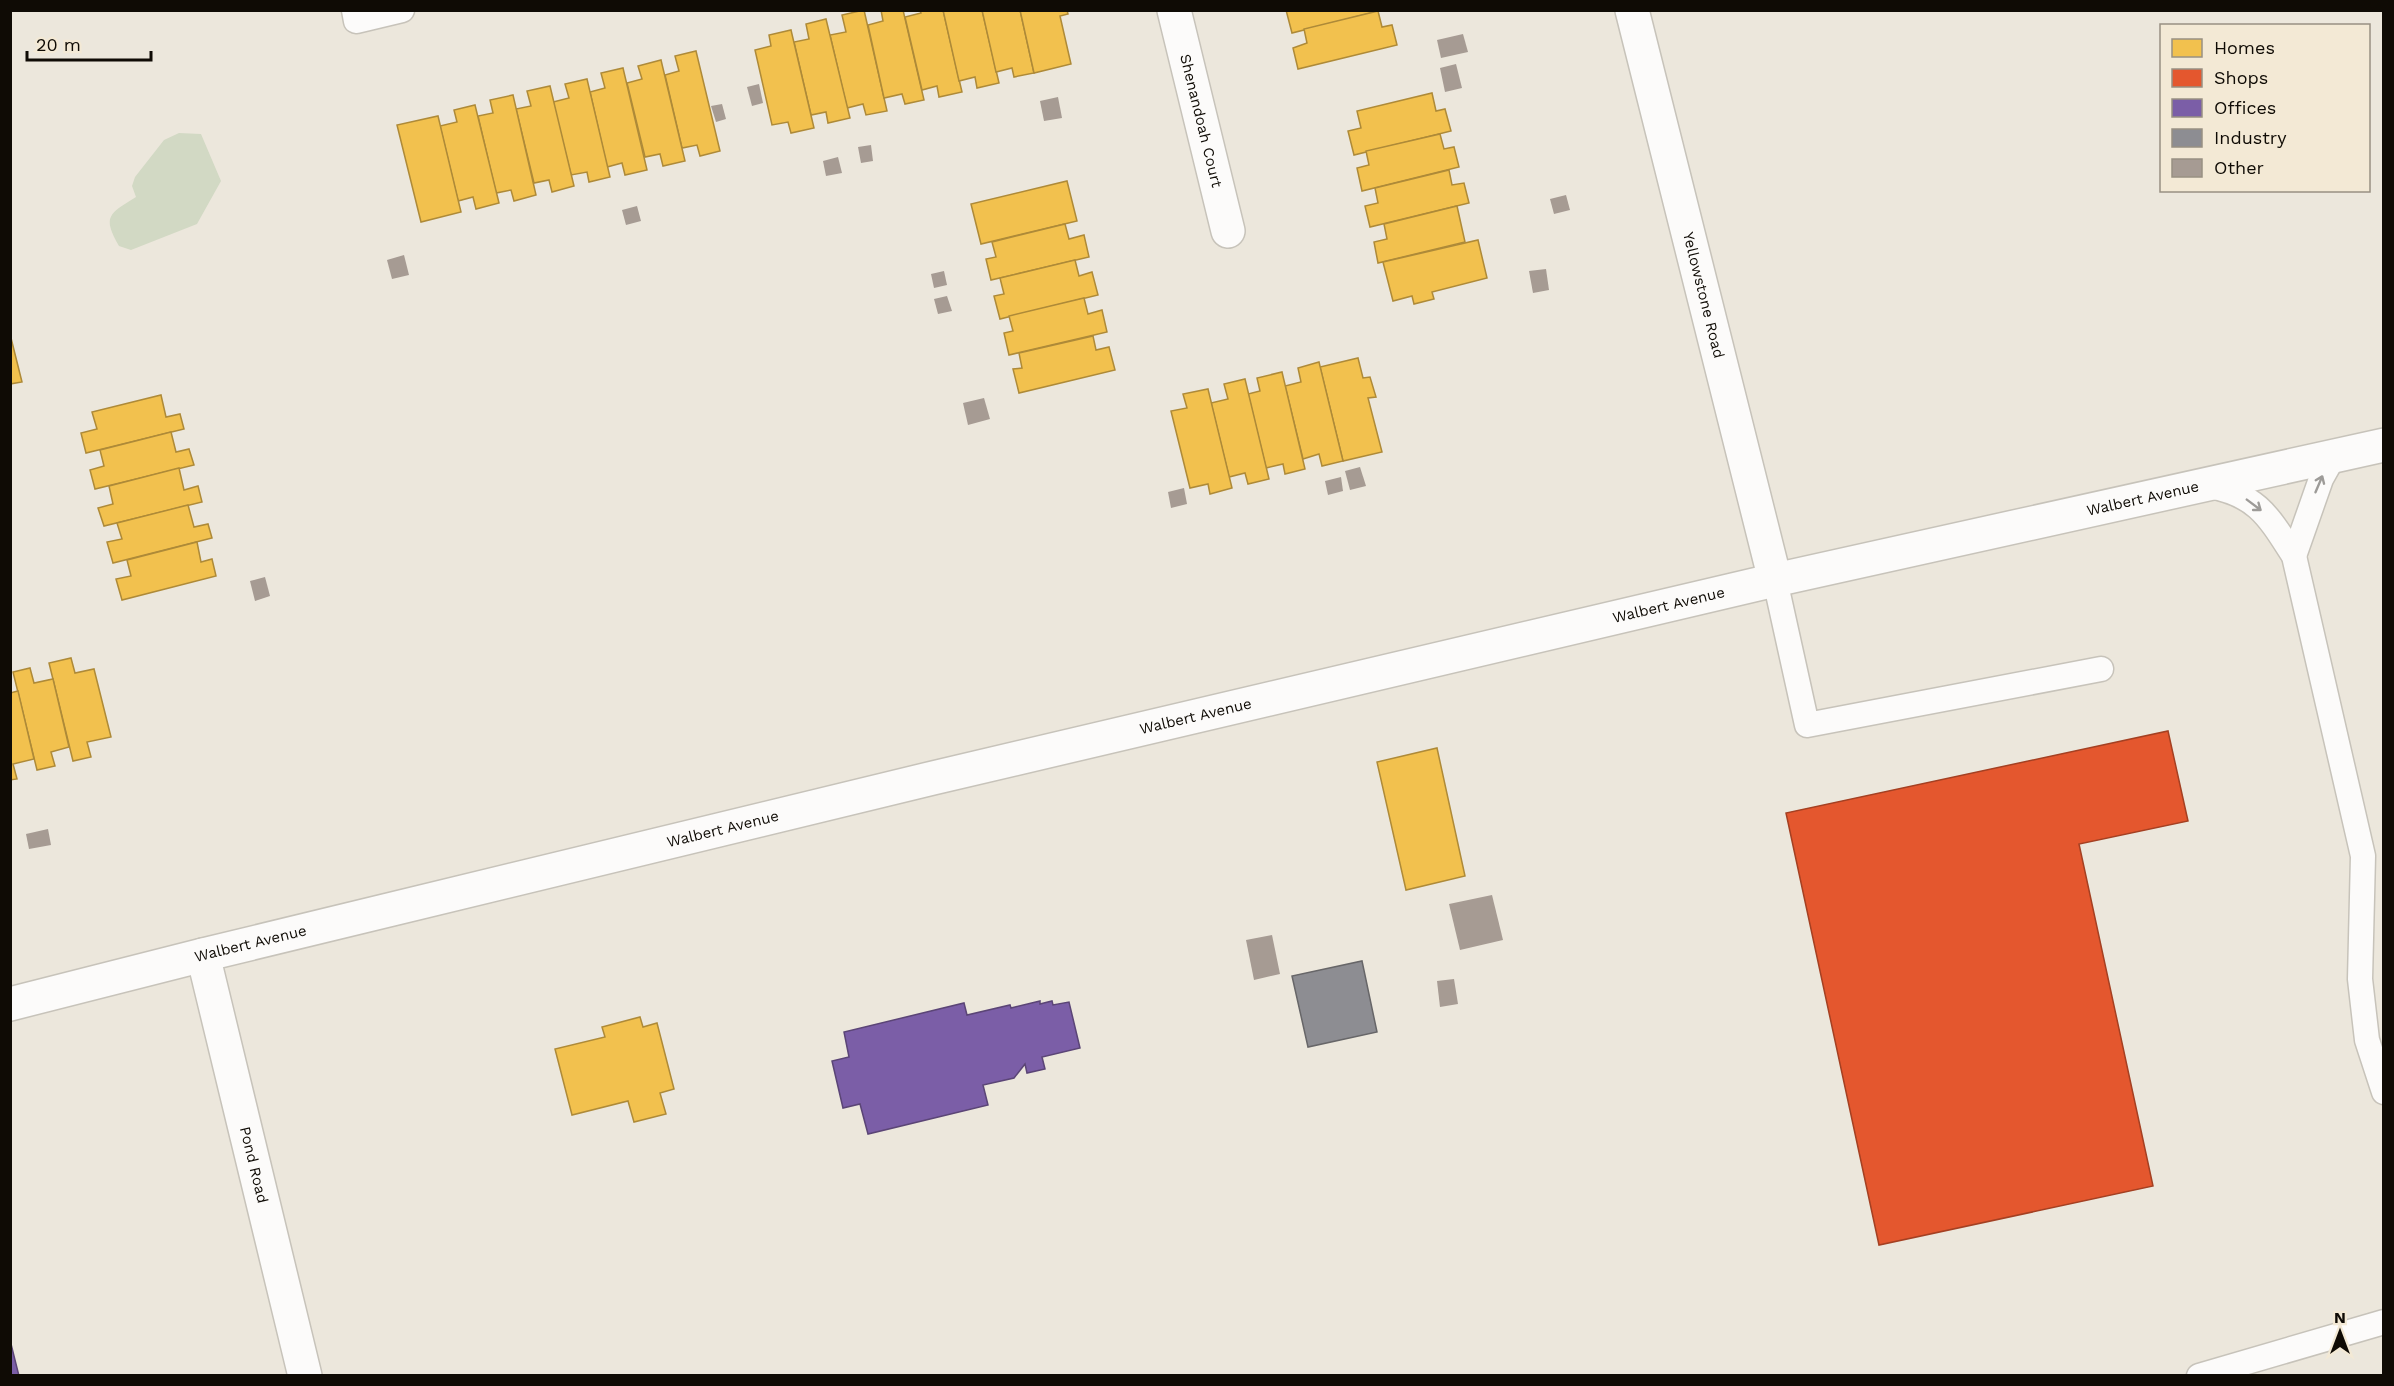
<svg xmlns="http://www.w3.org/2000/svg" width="2394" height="1386" viewBox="0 0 2394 1386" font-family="'Work Sans',sans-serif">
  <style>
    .park { fill: #d2d9c4 }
    .homes { fill: #f2c14e; stroke: #ae8a38; stroke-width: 1.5 }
    .shops { fill: #e4572e; stroke: #a44022; stroke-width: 1.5 }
    .offices { fill: #7b5ea7; stroke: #5b4576; stroke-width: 1.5 }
    .industry { fill: #8d8d92; stroke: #676668; stroke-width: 1.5 }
    .building { fill: #a69b93 }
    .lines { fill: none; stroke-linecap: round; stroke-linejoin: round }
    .lane-casing { stroke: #c7c3ba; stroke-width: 27 }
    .street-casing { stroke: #c7c3ba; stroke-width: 36 }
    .secondary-casing { stroke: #c7c3ba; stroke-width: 36 }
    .lane { stroke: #fcfbfa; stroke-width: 24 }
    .street { stroke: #fcfbfa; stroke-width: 33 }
    .secondary { stroke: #fcfbfa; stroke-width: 33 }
    .oneway { stroke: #9d9b98 }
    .labels { text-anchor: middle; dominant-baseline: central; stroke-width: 6; stroke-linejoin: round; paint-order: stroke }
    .street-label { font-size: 15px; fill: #0f0b05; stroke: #f3e9d5 }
  </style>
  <rect width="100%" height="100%" fill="#ece7dc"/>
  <path class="park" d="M 179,133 L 201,134 L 221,181 L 197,224 L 131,250 L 119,246 C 102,216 109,214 136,197 L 132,186 L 135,177 L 164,140 Z"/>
  <g class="homes">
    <path d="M 864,10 L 887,111 L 866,115 L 863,104 L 847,108 L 830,35 L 846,32 L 842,15 Z"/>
    <path d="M 881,10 L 903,10 L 924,100 L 905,104 L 902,94 L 884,98 L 868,25 L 883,21 Z"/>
    <path d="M 920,10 L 943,10 L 962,92 L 939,97 L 937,86 L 922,90 L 905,17 L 921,13 Z"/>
    <path d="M 943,10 L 982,10 L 999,83 L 977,88 L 975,77 L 959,81 Z"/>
    <path d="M 982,10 L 1020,10 L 1034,73 L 1014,77 L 1012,68 L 996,72 Z"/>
    <path d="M 1020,10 L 1067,10 L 1068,14 L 1060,16 L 1071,64 L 1034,73 Z"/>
    <path d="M 1286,10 L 1383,10 L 1292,33 Z"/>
    <path d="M 1378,11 L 1382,27 L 1392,25 L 1397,45 L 1298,69 L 1293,48 L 1307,43 L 1304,29 Z"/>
    <path d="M 826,19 L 850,118 L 828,123 L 826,112 L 811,115 L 794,42 L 809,39 L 806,24 Z"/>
    <path d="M 791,30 L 814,128 L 791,133 L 788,122 L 772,125 L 755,50 L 771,46 L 769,35 Z"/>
    <path d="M 696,51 L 720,151 L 700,156 L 697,145 L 682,148 L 665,75 L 679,71 L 675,56 Z"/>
    <path d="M 661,60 L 685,161 L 663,166 L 660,154 L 645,157 L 627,83 L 642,79 L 638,66 Z"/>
    <path d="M 623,68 L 647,170 L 625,175 L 622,163 L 607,167 L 590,92 L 605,88 L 601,73 Z"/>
    <path d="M 587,79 L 610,177 L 589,182 L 587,172 L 571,175 L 553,102 L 569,98 L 565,84 Z"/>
    <path d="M 550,86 L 574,186 L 552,192 L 549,180 L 534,183 L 516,109 L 531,106 L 527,91 Z"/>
    <path d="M 1432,93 L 1436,111 L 1445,109 L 1451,131 L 1354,155 L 1348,131 L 1361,128 L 1357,111 Z"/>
    <path d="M 513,95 L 536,195 L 514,201 L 511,190 L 496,193 L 478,116 L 493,113 L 490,100 Z"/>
    <path d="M 475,105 L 499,203 L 476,209 L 473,197 L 458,201 L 440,126 L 457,122 L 454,110 Z"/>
    <path d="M 438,116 L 461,212 L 421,222 L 397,125 Z"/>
    <path d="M 1440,134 L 1444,149 L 1454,147 L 1459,167 L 1362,191 L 1357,168 L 1369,165 L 1366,151 Z"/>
    <path d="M 1449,170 L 1452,185 L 1464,183 L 1469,203 L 1370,227 L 1365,206 L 1378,203 L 1375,188 Z"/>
    <path d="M 1067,181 L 1077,221 L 981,244 L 971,204 Z"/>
    <path d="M 1457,206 L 1465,242 L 1378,263 L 1374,242 L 1387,239 L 1384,224 Z"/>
    <path d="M 1065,224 L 1069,239 L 1084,235 L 1089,257 L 991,280 L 986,259 L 996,257 L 992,242 Z"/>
    <path d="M 1478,240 L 1487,278 L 1432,292 L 1434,299 L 1414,304 L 1412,296 L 1393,301 L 1383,262 Z"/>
    <path d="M 1075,260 L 1079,276 L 1092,272 L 1098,295 L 1000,319 L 994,296 L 1004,294 L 1000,278 Z"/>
    <path d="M 1084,298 L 1088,314 L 1102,310 L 1107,332 L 1009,355 L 1004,333 L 1013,331 L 1009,316 Z"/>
    <path d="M 10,334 L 22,382 L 10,384 Z"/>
    <path d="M 1093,336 L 1096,350 L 1109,347 L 1115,370 L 1019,393 L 1013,369 L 1022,368 L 1019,353 Z"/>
    <path d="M 1358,358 L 1363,378 L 1370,377 L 1376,397 L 1368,398 L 1382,452 L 1343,461 L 1320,367 Z"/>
    <path d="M 1319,362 L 1343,461 L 1322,466 L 1319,454 L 1303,459 L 1285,386 L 1301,382 L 1298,368 Z"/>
    <path d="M 1282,372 L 1305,469 L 1285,474 L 1283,464 L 1266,468 L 1248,394 L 1260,391 L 1257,378 Z"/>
    <path d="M 1245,379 L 1269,479 L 1248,484 L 1245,473 L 1229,477 L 1211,403 L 1228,399 L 1224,384 Z"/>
    <path d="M 1208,389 L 1232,488 L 1210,494 L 1208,484 L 1190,488 L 1171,411 L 1187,408 L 1183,394 Z"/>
    <path d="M 161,395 L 166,417 L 180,414 L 184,429 L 86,453 L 81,433 L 97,429 L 92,412 Z"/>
    <path d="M 171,432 L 176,452 L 189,449 L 194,465 L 95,489 L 90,470 L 104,466 L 100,450 Z"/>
    <path d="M 179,468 L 184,490 L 198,486 L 202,502 L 104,526 L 98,508 L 113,504 L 109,486 Z"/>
    <path d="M 188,505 L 194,527 L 208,524 L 212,538 L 113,563 L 107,542 L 122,539 L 117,523 Z"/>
    <path d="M 197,542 L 201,562 L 212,559 L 216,576 L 122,600 L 116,579 L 131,576 L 127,560 Z"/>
    <path d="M 71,658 L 75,673 L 94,669 L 111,737 L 87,742 L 91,757 L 73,761 L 49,663 Z"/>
    <path d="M 30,668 L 34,683 L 53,679 L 69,747 L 51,752 L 55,766 L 37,770 L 13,672 Z"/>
    <path d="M 18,691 L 34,759 L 13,764 L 17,779 L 10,780 L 10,693 Z"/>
    <path d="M 1437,748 L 1465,876 L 1406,890 L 1377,762 Z"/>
    <path d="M 640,1017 L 643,1027 L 657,1023 L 674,1089 L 660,1093 L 666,1114 L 634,1122 L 628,1101 L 572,1115 L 555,1049 L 605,1037 L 602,1027 Z"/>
  </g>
  <path class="shops" d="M 2168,731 L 2188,821 L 2079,844 L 2153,1186 L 1879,1245 L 1786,813 Z"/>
  <g class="offices">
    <path d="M 1040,1001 L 1040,1004 L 1052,1001 L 1053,1005 L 1069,1002 L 1080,1048 L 1042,1057 L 1045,1069 L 1027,1073 L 1025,1064 L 1014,1078 L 983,1085 L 988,1105 L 868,1134 L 860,1104 L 843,1108 L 832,1061 L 849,1057 L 844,1032 L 964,1003 L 967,1015 L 1010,1005 L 1011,1008 Z"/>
    <path d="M 10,1340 L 19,1376 L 10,1376 Z"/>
  </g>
  <path class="industry" d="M 1362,961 L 1377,1032 L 1308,1047 L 1292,976 Z"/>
  <g class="building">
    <path d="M 1463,34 L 1468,52 L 1441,58 L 1437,40 Z"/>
    <path d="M 1456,64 L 1462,88 L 1445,92 L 1440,68 Z"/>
    <path d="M 759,84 L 763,103 L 752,106 L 747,87 Z"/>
    <path d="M 1058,97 L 1062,118 L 1044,121 L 1040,101 Z"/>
    <path d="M 722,104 L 726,119 L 716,122 L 711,106 Z"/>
    <path d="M 871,145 L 873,161 L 861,163 L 858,147 Z"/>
    <path d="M 838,157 L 842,173 L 826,176 L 823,161 Z"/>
    <path d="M 1566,195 L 1570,210 L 1554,214 L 1550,199 Z"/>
    <path d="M 637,206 L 641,221 L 626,225 L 622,210 Z"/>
    <path d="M 404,255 L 409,275 L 392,279 L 387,260 Z"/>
    <path d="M 1546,269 L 1549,290 L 1533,293 L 1529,271 Z"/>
    <path d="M 944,271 L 947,285 L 934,288 L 931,274 Z"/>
    <path d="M 947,296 L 952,311 L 938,314 L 934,299 Z"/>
    <path d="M 984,398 L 990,419 L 968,425 L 963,403 Z"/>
    <path d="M 1360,467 L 1366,486 L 1350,490 L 1345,471 Z"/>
    <path d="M 1341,477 L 1343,491 L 1328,495 L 1325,481 Z"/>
    <path d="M 1184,488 L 1187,504 L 1171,508 L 1168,492 Z"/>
    <path d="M 265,577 L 270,596 L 255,601 L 250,581 Z"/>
    <path d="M 48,829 L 51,845 L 29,849 L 26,834 Z"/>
    <path d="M 1492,895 L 1503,940 L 1460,950 L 1449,904 Z"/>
    <path d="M 1272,935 L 1280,974 L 1254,980 L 1246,940 Z"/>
    <path d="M 1454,979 L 1458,1004 L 1440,1007 L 1437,981 Z"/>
  </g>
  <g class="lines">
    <g class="lane-casing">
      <g id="lane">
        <path d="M 354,10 L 356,21 L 402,10"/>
        <path d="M 2208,486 C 2257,494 2269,517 2294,556 L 2363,856 L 2360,979 L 2367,1040 L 2384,1092"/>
        <path d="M 2294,556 L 2321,479 L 2335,454"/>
        <path d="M 1775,580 L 1807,725 L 2101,669"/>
        <path d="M 2199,1376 L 2384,1322"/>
      </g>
    </g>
    <g class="street-casing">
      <g id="street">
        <path id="s1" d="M 1174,10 L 1228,231"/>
        <path id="s2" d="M 1632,10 L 1775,580"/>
        <path id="s3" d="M 203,955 L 305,1376"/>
      </g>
    </g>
    <g class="secondary-casing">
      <g id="secondary">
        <path id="s4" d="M 10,1004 L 203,955 L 933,778 L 1775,580 L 2384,445"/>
      </g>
    </g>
    <use href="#lane" class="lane"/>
    <use href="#street" class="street"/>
    <use href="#secondary" class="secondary"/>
  </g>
  <defs><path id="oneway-shaft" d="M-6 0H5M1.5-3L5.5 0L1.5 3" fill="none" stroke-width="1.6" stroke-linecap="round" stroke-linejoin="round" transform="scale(1.5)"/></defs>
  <g class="oneway">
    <use href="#oneway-shaft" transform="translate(2319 484) rotate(-67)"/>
    <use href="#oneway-shaft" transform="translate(2254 505) rotate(37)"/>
  </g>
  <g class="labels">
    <g class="street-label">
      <text stroke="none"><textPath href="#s1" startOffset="114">Shenandoah Court</textPath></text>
      <text stroke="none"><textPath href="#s2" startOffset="294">Yellowstone Road</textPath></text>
      <text stroke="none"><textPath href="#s4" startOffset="2192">Walbert Avenue</textPath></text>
      <text stroke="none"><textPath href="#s4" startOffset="1706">Walbert Avenue</textPath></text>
      <text stroke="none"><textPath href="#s4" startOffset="1220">Walbert Avenue</textPath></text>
      <text stroke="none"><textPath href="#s4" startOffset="734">Walbert Avenue</textPath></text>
      <text stroke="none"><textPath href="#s4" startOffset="248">Walbert Avenue</textPath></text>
      <text stroke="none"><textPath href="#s3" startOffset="216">Pond Road</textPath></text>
    </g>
  </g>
  <rect width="2394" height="1386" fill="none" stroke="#0f0b05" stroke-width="24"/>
  <rect x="2160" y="24" width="210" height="168" fill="#f3e9d5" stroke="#989082" stroke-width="1.5"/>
  <rect x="2172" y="39" width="30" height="18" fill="#f2c14e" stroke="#989082" stroke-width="1.5"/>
  <text x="2214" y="54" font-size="18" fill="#0f0b05">Homes</text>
  <rect x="2172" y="69" width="30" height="18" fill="#e4572e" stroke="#989082" stroke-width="1.5"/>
  <text x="2214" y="84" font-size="18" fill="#0f0b05">Shops</text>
  <rect x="2172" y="99" width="30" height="18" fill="#7b5ea7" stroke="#989082" stroke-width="1.5"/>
  <text x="2214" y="114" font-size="18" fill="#0f0b05">Offices</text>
  <rect x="2172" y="129" width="30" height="18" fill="#8d8d92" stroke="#989082" stroke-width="1.5"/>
  <text x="2214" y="144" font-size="18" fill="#0f0b05">Industry</text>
  <rect x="2172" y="159" width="30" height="18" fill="#a69b93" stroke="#989082" stroke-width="1.5"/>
  <text x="2214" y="174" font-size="18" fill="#0f0b05">Other</text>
  <g transform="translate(2340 1332)" stroke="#f3e9d5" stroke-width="4.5" paint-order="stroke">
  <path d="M0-4.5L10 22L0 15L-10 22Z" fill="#0f0b05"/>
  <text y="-9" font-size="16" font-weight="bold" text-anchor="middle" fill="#0f0b05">N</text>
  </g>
  <path d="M27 51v9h124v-9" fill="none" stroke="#0f0b05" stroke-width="3"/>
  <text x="36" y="51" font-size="18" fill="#0f0b05" stroke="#f3e9d5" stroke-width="4.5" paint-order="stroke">20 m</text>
</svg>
